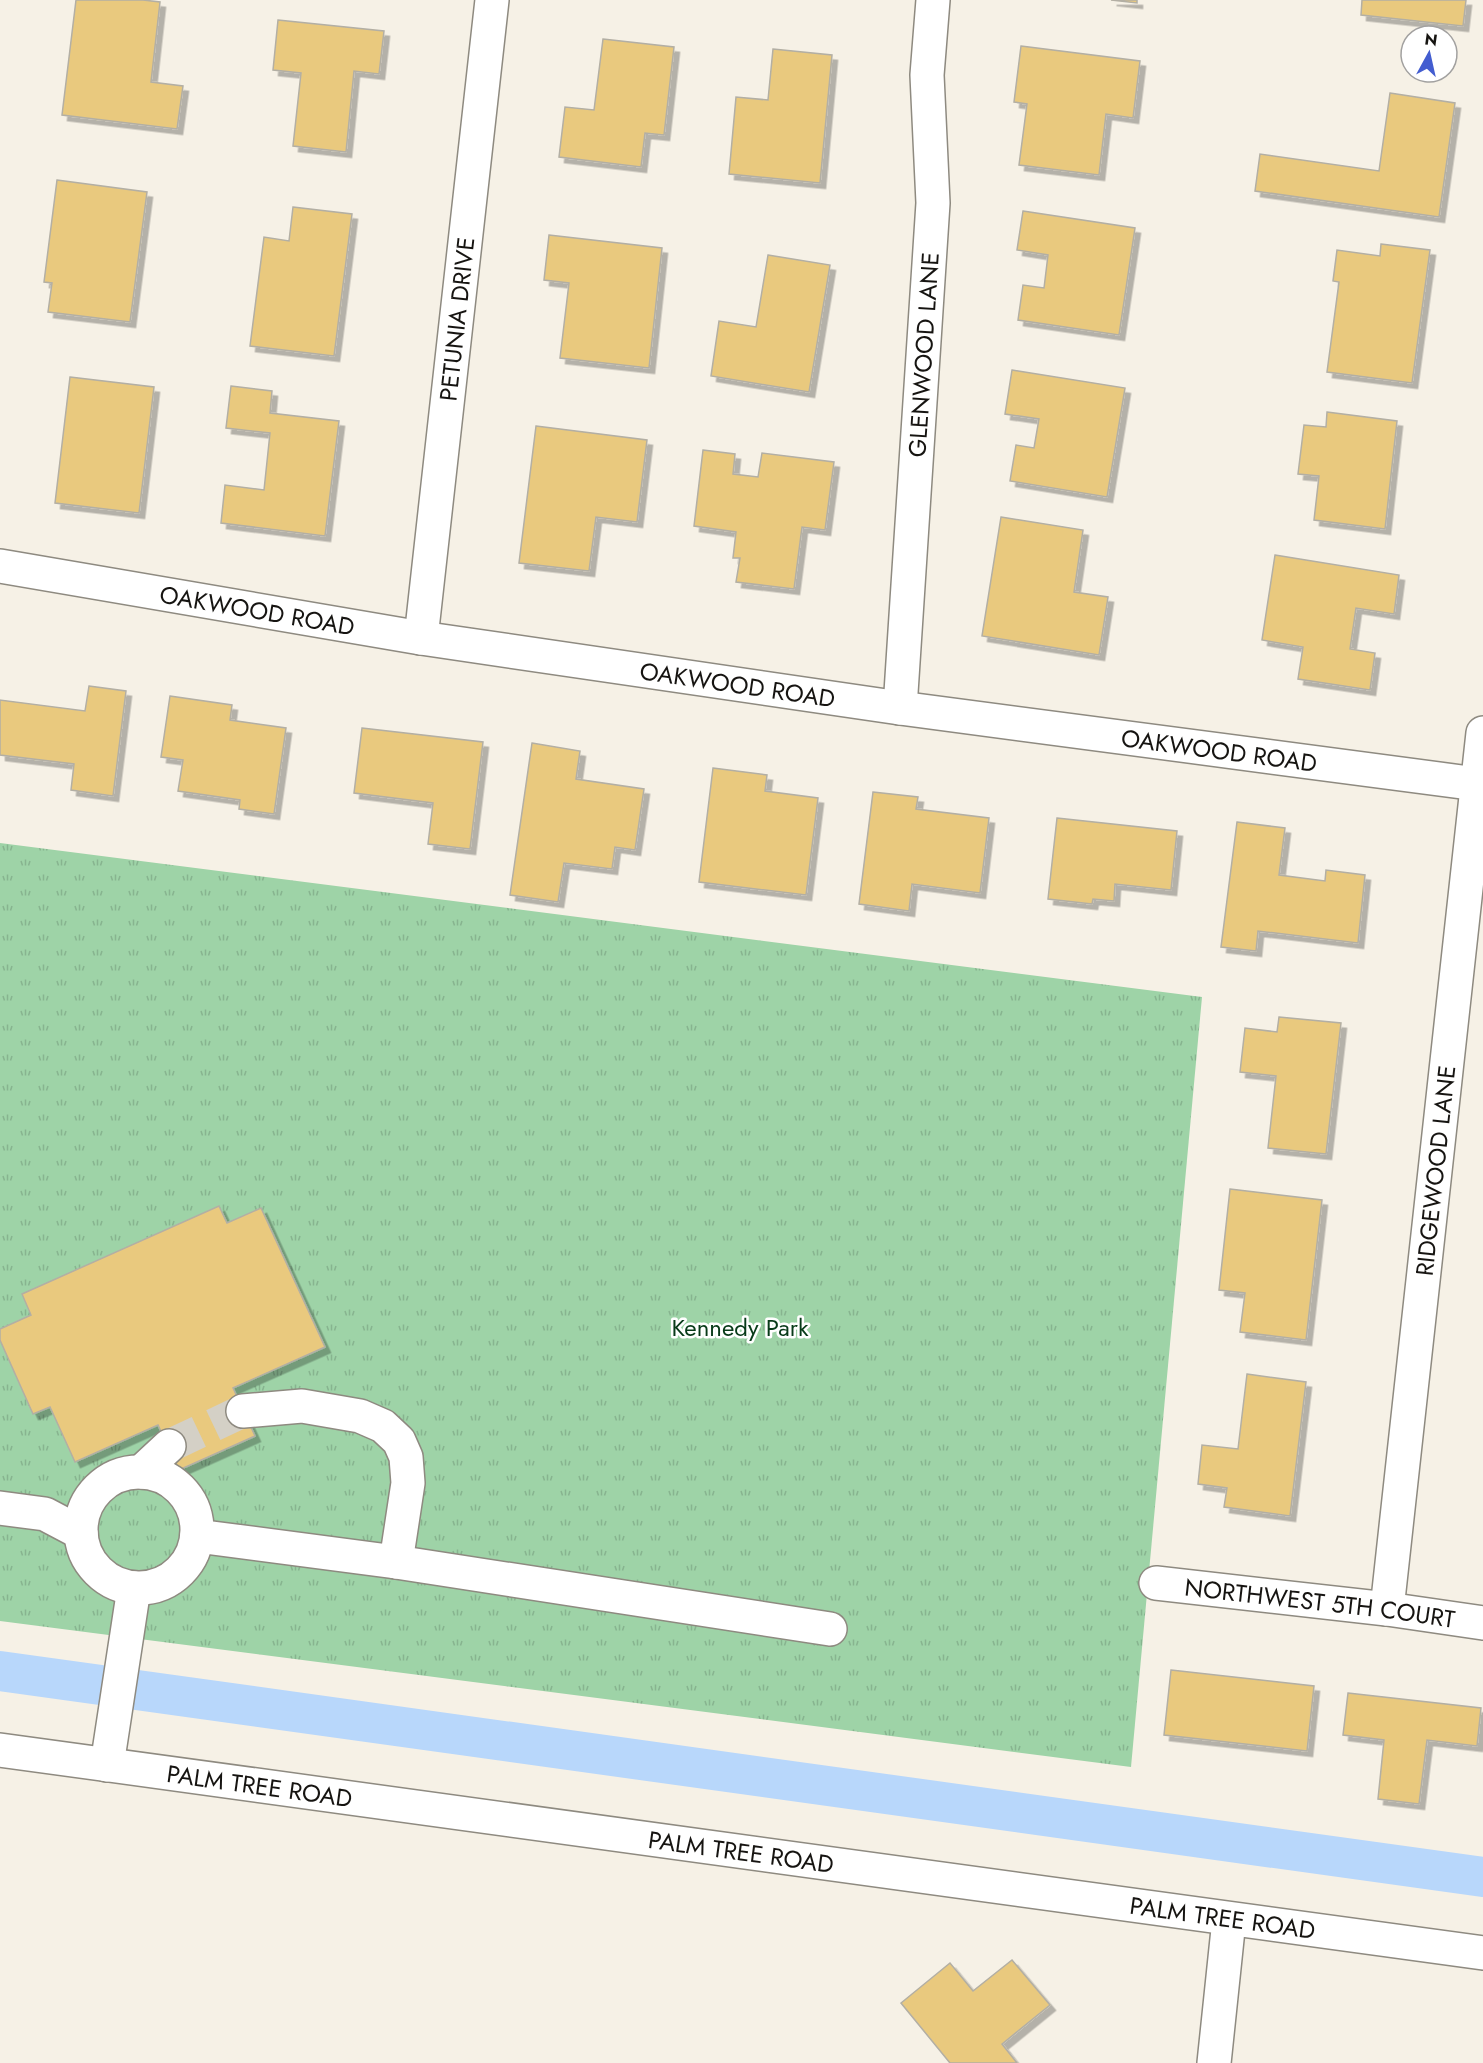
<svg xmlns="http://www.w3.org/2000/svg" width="1483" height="2063" viewBox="0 0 1483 2063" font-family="Jost,sans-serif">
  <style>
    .park { fill: url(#park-tufts) }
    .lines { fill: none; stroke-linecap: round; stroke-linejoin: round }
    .canal { stroke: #b8d7fb; stroke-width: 40 }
    .building { fill: #e9c97e; stroke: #b3afa4; stroke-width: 1.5; filter: url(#shadow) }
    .minor-tunnel { stroke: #d4d0c6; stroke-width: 33; stroke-dasharray: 33 16; stroke-linecap: butt }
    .minor-casing { stroke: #8e8a80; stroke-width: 36 }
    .minor { stroke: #fff; stroke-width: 33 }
    .labels { text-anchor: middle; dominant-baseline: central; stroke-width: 5; stroke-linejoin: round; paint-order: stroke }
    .street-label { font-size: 24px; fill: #161411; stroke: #fff }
    .park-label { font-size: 24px; fill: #083b19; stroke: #fff }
  </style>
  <defs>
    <pattern id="park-tufts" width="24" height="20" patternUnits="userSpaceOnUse" patternTransform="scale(1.5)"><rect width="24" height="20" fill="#9ed3a7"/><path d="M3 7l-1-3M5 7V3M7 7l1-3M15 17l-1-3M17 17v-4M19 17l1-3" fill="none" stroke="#87b48f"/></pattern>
    <filter id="shadow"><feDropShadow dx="5.5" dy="5.5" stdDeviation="0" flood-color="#0004"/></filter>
  </defs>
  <rect width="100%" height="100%" fill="#f6f1e6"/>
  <path class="park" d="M 0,843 L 1202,997 L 1131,1767 L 0,1621 Z"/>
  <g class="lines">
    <path class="canal" d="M 0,1671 L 1483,1877"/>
  </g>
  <g class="building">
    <path d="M 76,0 L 143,0 L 160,2 L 151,82 L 183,86 L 177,129 L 62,115 Z"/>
    <path d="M 1111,0 L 1137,0 L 1137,3 Z"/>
    <path d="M 1362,0 L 1466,0 L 1463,26 L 1361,15 Z"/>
    <path d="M 278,20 L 384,31 L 379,74 L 354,71 L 346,152 L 293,146 L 301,73 L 273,70 Z"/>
    <path d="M 603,39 L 674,47 L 664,135 L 645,133 L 641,167 L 559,157 L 565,107 L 594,110 Z"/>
    <path d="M 1021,46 L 1140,61 L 1133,118 L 1106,114 L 1099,175 L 1019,165 L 1027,104 L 1014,102 Z"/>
    <path d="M 773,49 L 832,55 L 820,183 L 729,174 L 736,97 L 768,100 Z"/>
    <path d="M 1390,93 L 1455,103 L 1439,217 L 1255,191 L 1260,154 L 1379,171 Z"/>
    <path d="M 57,180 L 147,192 L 130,322 L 48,312 L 52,283 L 44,282 Z"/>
    <path d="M 293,207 L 352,214 L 334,356 L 250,346 L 264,237 L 289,241 Z"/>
    <path d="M 1023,211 L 1135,228 L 1119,335 L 1018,320 L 1023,285 L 1044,288 L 1048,255 L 1017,250 Z"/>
    <path d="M 549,235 L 662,248 L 649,368 L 560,358 L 569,283 L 544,280 Z"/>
    <path d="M 1381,244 L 1430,250 L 1412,383 L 1327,372 L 1339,282 L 1333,281 L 1337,250 L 1380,256 Z"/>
    <path d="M 768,255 L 830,265 L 809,392 L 711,376 L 719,321 L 756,327 Z"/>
    <path d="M 1012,370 L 1125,388 L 1107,497 L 1010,481 L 1016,445 L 1034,448 L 1039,419 L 1005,414 Z"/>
    <path d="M 70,377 L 154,387 L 139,513 L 55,503 Z"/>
    <path d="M 231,386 L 272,391 L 270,413 L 339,421 L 325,536 L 221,523 L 225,485 L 264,490 L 270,433 L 226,428 Z"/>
    <path d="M 1327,412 L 1397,421 L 1385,529 L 1314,520 L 1319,476 L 1298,474 L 1304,425 L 1326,427 Z"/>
    <path d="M 536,426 L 647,440 L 637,522 L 596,517 L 589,571 L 519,563 Z"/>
    <path d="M 703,450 L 735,454 L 733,474 L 758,477 L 762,453 L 834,462 L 825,530 L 802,527 L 794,589 L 736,582 L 740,558 L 733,558 L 736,532 L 694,526 Z"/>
    <path d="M 1001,517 L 1083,530 L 1074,592 L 1108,597 L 1099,655 L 982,636 Z"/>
    <path d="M 1275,555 L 1399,575 L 1394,614 L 1356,608 L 1350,649 L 1375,653 L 1370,690 L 1298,679 L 1303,647 L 1262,640 Z"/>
    <path d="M 89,686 L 126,691 L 113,796 L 71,790 L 74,764 L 0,755 L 0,700 L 85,711 Z"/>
    <path d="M 170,696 L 232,705 L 230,720 L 286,728 L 274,814 L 239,809 L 240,800 L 178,791 L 183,760 L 161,757 Z"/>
    <path d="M 362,728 L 483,742 L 470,849 L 428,844 L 433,803 L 354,793 Z"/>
    <path d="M 532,743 L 580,751 L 576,779 L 644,789 L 635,850 L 615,847 L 612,869 L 564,863 L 558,902 L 510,895 Z"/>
    <path d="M 713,768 L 767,775 L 765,791 L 818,798 L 806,895 L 699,882 Z"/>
    <path d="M 873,792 L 918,797 L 916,809 L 989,818 L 980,893 L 912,884 L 909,911 L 859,904 Z"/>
    <path d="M 1057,818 L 1177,831 L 1171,890 L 1115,884 L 1114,901 L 1093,899 L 1092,904 L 1048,899 Z"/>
    <path d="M 1237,822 L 1285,828 L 1279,875 L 1325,881 L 1326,870 L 1365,875 L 1358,943 L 1258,931 L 1256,951 L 1221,947 Z"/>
    <path d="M 1279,1017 L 1341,1023 L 1326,1154 L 1268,1148 L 1276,1076 L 1240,1072 L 1245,1028 L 1277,1032 Z"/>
    <path d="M 1230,1189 L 1322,1200 L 1306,1340 L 1240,1332 L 1245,1293 L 1219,1290 Z"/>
    <path d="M 219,1206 L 227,1223 L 261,1208 L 325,1347 L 233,1388 L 255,1436 L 179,1470 L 158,1425 L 75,1462 L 50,1407 L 33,1414 L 0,1340 L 0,1329 L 31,1315 L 22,1294 Z"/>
    <path d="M 1247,1374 L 1306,1382 L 1290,1516 L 1224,1507 L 1227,1488 L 1198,1484 L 1202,1445 L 1238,1449 Z"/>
    <path d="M 1171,1670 L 1314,1686 L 1307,1751 L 1164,1735 Z"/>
    <path d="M 1348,1693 L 1481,1708 L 1477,1746 L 1427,1740 L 1419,1804 L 1378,1799 L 1384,1740 L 1343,1735 Z"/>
    <path d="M 1012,1960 L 1050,2005 L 1002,2044 L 1017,2063 L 950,2063 L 901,2003 L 950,1963 L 973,1991 Z"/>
  </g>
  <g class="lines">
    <path class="minor-tunnel" d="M 169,1446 L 243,1411"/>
    <g class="minor-casing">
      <g id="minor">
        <path id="s1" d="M 0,566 L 421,638 L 900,708 L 1477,784"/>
        <path id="s2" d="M 421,638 L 492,0"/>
        <path id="s3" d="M 900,708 L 933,203 L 927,75 L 933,0"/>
        <path d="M 243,1411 L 302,1406 L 360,1416 L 383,1426 L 399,1441 L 406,1457 L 408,1483 L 396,1562"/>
        <path d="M 141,1472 L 169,1446"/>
        <circle cx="139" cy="1530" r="58"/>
        <path d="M 0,1508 L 45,1514 L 81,1533"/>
        <path d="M 197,1536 L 396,1562 L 830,1629"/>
        <path id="s4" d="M 1156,1583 L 1387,1609 L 1483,1623"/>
        <path id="s5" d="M 1387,1609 L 1483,733"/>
        <path id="s6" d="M 0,1750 L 1483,1953"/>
        <path d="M 107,1765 L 134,1588"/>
        <path d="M 1214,2063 L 1229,1920"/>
      </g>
    </g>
    <use href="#minor" class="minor"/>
  </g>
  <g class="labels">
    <g class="street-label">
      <text stroke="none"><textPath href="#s2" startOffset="321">PETUNIA DRIVE</textPath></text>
      <text stroke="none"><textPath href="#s3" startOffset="354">GLENWOOD LANE</textPath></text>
      <text stroke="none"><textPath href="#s1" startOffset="261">OAKWOOD ROAD</textPath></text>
      <text stroke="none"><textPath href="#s1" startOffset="747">OAKWOOD ROAD</textPath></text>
      <text stroke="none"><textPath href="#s1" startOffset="1233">OAKWOOD ROAD</textPath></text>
      <text stroke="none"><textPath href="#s5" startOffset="441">RIDGEWOOD LANE</textPath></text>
      <text stroke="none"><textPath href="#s4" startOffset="165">NORTHWEST 5TH COURT</textPath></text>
      <text stroke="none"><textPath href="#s6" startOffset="262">PALM TREE ROAD</textPath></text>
      <text stroke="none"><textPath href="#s6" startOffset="748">PALM TREE ROAD</textPath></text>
      <text stroke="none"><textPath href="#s6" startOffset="1234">PALM TREE ROAD</textPath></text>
    </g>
    <g class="park-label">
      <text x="740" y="1327">Kennedy Park</text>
    </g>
  </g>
  <g transform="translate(1429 54) rotate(8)"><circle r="28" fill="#ffffff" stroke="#a2a1a0" stroke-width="1.5"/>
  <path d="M0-4.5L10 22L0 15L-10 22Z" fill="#435dd0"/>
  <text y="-9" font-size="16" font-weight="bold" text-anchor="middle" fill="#161411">N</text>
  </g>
</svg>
